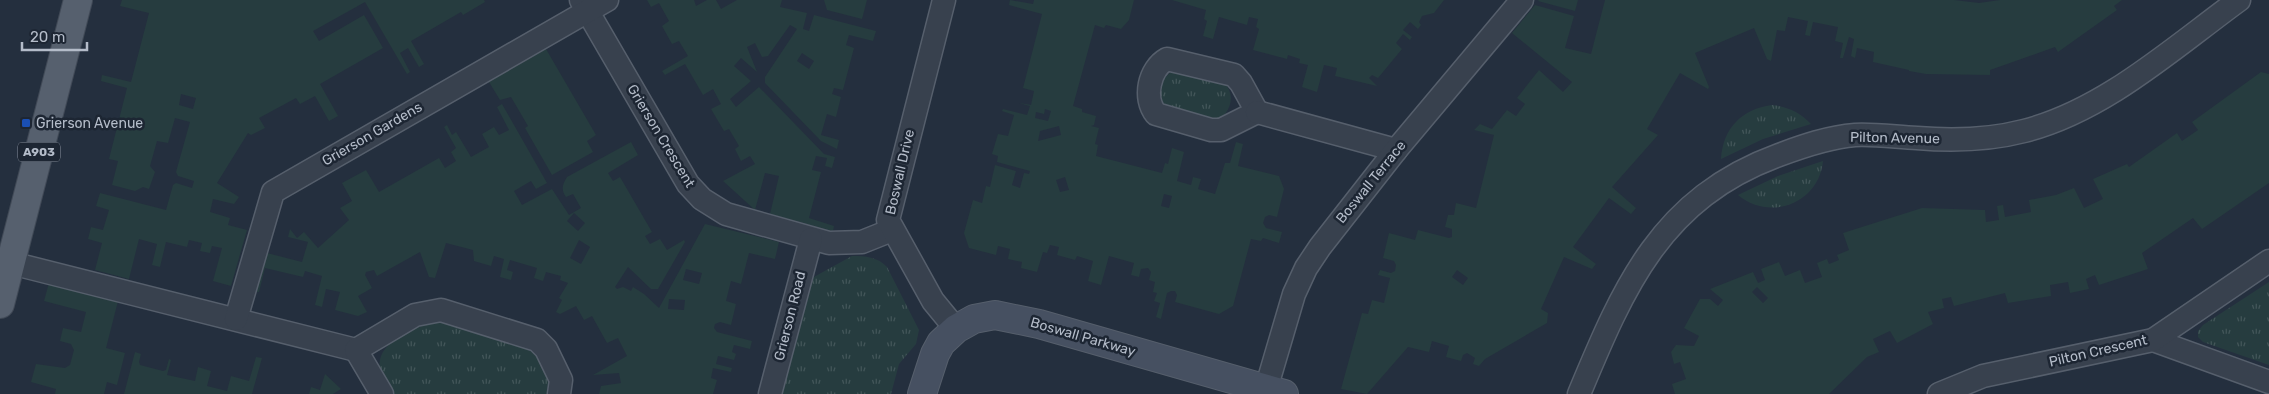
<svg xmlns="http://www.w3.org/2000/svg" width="2269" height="394" viewBox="0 0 2269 394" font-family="Rubik,sans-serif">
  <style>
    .grass { fill: url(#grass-tufts) }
    .garden { fill: #263c3f; fill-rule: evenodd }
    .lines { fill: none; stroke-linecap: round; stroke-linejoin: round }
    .street-casing { stroke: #565f6c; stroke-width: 25 }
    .secondary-casing { stroke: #565f6c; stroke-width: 30 }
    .primary-casing { stroke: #414a57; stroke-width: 30 }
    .street { stroke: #38414e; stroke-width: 22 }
    .secondary { stroke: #465061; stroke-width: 28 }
    .primary { stroke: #56606e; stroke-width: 28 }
    .transit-dot { fill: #1a4fb4; stroke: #1d2633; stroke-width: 2 }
    .labels { text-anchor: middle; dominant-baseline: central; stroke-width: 5; stroke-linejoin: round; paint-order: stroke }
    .shield { fill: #1d2633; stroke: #878f9c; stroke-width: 1 }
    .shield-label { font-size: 12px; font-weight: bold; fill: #b4bcc9 }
    .poi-label { font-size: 14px; fill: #b4bcc9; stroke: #1d2633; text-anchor: start }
    .street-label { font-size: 14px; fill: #b4bcc9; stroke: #1d2633 }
  </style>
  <defs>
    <pattern id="grass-tufts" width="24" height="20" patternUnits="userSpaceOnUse" patternTransform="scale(1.25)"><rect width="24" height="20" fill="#263c3f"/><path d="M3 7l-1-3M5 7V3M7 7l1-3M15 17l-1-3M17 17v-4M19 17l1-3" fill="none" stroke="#435659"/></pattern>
  </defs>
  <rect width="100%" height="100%" fill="#242f3e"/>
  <g class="grass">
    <path d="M 1176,70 L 1224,82 C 1233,93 1233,103 1225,114 C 1220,117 1216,120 1210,119 C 1202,119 1175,112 1168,108 C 1151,98 1161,75 1176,70 Z"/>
    <path d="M 1772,105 C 1788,107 1800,112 1811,124 L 1763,139 L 1721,159 C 1723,128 1742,109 1772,105 Z"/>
    <path d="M 1823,161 C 1819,203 1770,222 1738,195 L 1778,176 Z"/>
    <path d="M 852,256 C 865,256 878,257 887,267 L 919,330 L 916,344 L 899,364 L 891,394 L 778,394 L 812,278 Z"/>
    <path d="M 2269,282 L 2269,365 L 2203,342 L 2198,337 L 2198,331 L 2203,325 Z"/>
    <path d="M 435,320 L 534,347 L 551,379 L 549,394 L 392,394 C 388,386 382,377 380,369 C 375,341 416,329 435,320 Z"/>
  </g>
  <g class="garden">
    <path d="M 122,0 L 484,0 L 485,2 L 463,15 L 461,12 L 411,41 L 424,64 L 419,67 L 408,48 L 400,53 L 410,72 L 407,74 L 365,2 L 313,31 L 319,41 L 364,15 L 383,48 L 320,84 L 338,116 L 329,121 L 315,96 L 300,104 L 296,98 L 259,118 L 265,128 L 251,135 L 248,133 L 217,183 L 239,197 L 234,204 L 213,199 L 210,212 L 230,218 L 228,225 L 247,230 L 231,286 L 213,281 L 222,248 L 212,246 L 210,253 L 200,251 L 202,243 L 189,240 L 187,247 L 166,242 L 160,267 L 152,265 L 157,244 L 139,239 L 129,279 L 95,270 L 102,243 L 88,239 L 91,227 L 103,230 L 109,210 L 96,206 L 100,193 L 166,210 L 173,185 L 176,183 L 192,188 L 194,181 L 178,176 L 176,172 L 190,122 L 175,118 L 168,143 L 157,141 L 150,166 L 155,172 L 149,189 L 143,187 L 135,191 L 112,185 L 118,161 L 109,159 L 127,88 L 101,81 L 102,75 L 131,82 L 149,13 L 120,6 ZM 181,94 L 196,98 L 193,109 L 179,105 Z"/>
    <path d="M 647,0 L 694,0 L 696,6 L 707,0 L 716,0 L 721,9 L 737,0 L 782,0 L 780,7 L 807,13 L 803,29 L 809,31 L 814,15 L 876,31 L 873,41 L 849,35 L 846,45 L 854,48 L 843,90 L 834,88 L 832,94 L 841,97 L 836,117 L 827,114 L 821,135 L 839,140 L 837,149 L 821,141 L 765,83 L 765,77 L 797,29 L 790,25 L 768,56 L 762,57 L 755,43 L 747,47 L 757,72 L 741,58 L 734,66 L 751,81 L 730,99 L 736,107 L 759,87 L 824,154 L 835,157 L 832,168 L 825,166 L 827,158 L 816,156 L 812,170 L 821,172 L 809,218 L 834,226 L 833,231 L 770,214 L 779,176 L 765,173 L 755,210 L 723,181 L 755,164 L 750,156 L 741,161 L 735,149 L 739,146 L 729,129 L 724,131 L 711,109 L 721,104 L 713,89 L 703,95 L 685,64 L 665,75 L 662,71 L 688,56 L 679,41 L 672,44 L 662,26 L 669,21 L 659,3 L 651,7 ZM 802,53 L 814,61 L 809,69 L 797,61 Z"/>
    <path d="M 824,0 L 867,0 L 862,19 L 827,10 Z"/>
    <path d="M 1010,0 L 1033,4 L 1034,0 L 1138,0 L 1134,0 L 1129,20 L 1121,29 L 1106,25 L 1104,28 L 1095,25 L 1073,106 L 1082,109 L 1082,112 L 1096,116 L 1094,125 L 1091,126 L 1099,128 L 1095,144 L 1098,145 L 1096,156 L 1162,173 L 1165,163 L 1168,164 L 1172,148 L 1184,152 L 1177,181 L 1191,185 L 1193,177 L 1201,179 L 1198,189 L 1215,194 L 1225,163 L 1230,163 L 1236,142 L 1243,144 L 1238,166 L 1279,176 L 1284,189 L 1277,217 L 1269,215 L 1265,217 L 1263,223 L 1266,228 L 1282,232 L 1279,243 L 1263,238 L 1261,241 L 1251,239 L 1233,306 L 1219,314 L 1175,302 L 1177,295 L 1175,291 L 1171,291 L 1167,293 L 1161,319 L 1156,317 L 1160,303 L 1154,301 L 1157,293 L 1153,292 L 1155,282 L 1149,280 L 1151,272 L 1148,268 L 1141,269 L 1139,277 L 1131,275 L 1134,263 L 1109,256 L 1101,285 L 1088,281 L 1093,261 L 1077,256 L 1075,260 L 1057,255 L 1059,247 L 1050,245 L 1047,253 L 1043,252 L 1037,272 L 1021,268 L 1022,262 L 1008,259 L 1010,249 L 998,246 L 996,255 L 969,248 L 964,233 L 973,200 L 982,203 L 986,186 L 990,187 L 995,165 L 1016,171 L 1012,185 L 1020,188 L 1024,173 L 1029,174 L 1030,171 L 997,162 L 998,156 L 992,154 L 998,134 L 1008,136 L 1014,115 L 1002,111 L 1003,109 L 1027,115 L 1030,106 L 1019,103 L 1031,105 L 1034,91 L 1023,88 L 1042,14 L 1009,5 ZM 1045,109 L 1051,111 L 1048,121 L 1035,118 L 1036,112 L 1044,114 ZM 1059,126 L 1061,135 L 1038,141 L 1040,131 ZM 1065,177 L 1069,190 L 1060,192 L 1056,180 ZM 1164,194 L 1172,196 L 1169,208 L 1161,206 Z"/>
    <path d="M 1172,0 L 1444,0 L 1434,13 L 1422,16 L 1419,22 L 1421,25 L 1418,29 L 1410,22 L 1403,30 L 1412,37 L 1410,40 L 1403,34 L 1396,43 L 1402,49 L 1378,78 L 1372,75 L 1369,78 L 1377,86 L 1335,76 L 1337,68 L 1324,65 L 1317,92 L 1302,87 L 1308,65 L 1299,63 L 1300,59 L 1288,55 L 1287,59 L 1253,50 L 1259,29 L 1256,27 L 1258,19 L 1249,17 L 1247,25 L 1219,17 L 1213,39 L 1203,36 L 1207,21 L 1204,19 L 1206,10 Z"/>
    <path d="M 1539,0 L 1578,0 L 1575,11 L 1538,1 Z"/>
    <path d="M 1605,0 L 1954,0 L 1979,3 L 2000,0 L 2122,0 L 2114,6 L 2117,10 L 2058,52 L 2055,47 L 1990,70 L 1990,75 L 1926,74 L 1909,71 L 1909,70 L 1873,62 L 1874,52 L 1857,48 L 1855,58 L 1851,56 L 1854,39 L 1849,37 L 1843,58 L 1840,58 L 1843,43 L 1835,41 L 1838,27 L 1813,22 L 1810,36 L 1805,35 L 1808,21 L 1788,17 L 1785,31 L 1777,30 L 1771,61 L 1767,59 L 1754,28 L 1695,53 L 1709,87 L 1708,89 L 1680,73 L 1647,129 L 1658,135 L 1612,187 L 1636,208 L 1631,214 L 1609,198 L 1573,247 L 1596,264 L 1592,269 L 1564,257 L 1541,309 L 1548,313 L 1547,323 L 1485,359 L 1479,366 L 1473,364 L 1475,358 L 1467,353 L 1463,355 L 1461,361 L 1446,357 L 1449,346 L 1432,341 L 1429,352 L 1408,347 L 1367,394 L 1341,389 L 1362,313 L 1368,314 L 1372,300 L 1384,303 L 1390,278 L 1378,275 L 1380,270 L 1391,273 L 1395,271 L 1396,265 L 1394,261 L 1383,258 L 1389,233 L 1415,240 L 1418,230 L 1449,238 L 1452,237 L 1452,229 L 1445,227 L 1448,215 L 1454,215 L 1456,203 L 1476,208 L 1494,135 L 1474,130 L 1480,124 L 1492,129 L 1507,110 L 1516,116 L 1525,104 L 1517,98 L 1539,70 L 1563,92 L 1572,82 L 1512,33 L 1535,5 L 1574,16 L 1565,48 L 1591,54 ZM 1457,270 L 1468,278 L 1463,285 L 1452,277 Z"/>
    <path d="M 546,49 L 596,135 L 587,141 L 593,152 L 552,175 L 525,128 L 528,126 L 511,97 L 500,100 L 489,82 Z"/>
    <path d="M 2261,72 L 2269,74 L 2269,183 L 2202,229 L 2193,218 L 2142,253 L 2148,269 L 2099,285 L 2095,275 L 2086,279 L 2089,289 L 2070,293 L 2068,282 L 2050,285 L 2051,296 L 2008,303 L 2005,293 L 1954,306 L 1951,297 L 1942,299 L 1944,308 L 1928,312 L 1933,324 L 1897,343 L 1890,331 L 1873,339 L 1879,352 L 1867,357 L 1829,394 L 1675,394 L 1672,384 L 1686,379 L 1680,362 L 1674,364 L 1671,352 L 1676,345 L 1694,346 L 1699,336 L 1684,328 L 1700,299 L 1710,299 L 1718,306 L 1723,300 L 1710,289 L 1753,272 L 1758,283 L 1765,280 L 1761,269 L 1779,262 L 1785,276 L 1800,270 L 1805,283 L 1822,277 L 1817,263 L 1827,259 L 1829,264 L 1839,260 L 1837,255 L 1849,250 L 1843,233 L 1922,208 L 1985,210 L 1986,222 L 1999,220 L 1997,206 L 2003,205 L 2005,217 L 2031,212 L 2029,200 L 2056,195 L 2074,188 L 2084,208 L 2103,199 L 2093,179 L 2127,164 L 2129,167 L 2177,133 L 2182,141 L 2198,130 L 2192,122 ZM 1757,287 L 1768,298 L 1763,303 L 1752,292 Z"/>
    <path d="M 502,104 L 547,183 L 536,189 L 531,181 L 514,191 L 522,205 L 552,189 L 569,215 L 581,208 L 573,194 L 566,197 C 561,190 562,185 567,177 L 631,142 L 638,155 L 608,173 L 613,181 L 620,177 L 652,232 L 645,236 L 650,244 L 660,239 L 667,250 L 684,240 L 685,242 L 658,289 L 651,289 L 628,267 L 615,287 L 617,289 L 623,287 L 631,291 L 633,287 L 644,294 L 659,308 L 705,224 L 779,242 L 775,259 L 749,253 L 741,284 L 731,281 L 726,301 L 736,304 L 731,325 L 720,322 L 715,324 L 714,328 L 717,332 L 752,341 L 750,349 L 734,345 L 732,352 L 736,354 L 734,360 L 718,356 L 716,364 L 732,368 L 731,372 L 713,368 L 711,378 L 717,380 L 713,394 L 599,394 L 601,386 L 621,383 L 619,373 L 593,375 L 627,356 L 618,338 L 607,343 L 592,316 L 584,320 L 576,306 L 560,314 L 556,312 L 562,300 L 559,298 L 568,283 L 560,280 L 561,276 L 546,272 L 543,281 L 534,278 L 537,268 L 510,260 L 507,270 L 513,272 L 511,280 L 500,277 L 504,259 L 494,256 L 491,266 L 474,261 L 473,250 L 446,243 L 435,278 L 429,277 L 420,252 L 377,276 L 374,270 L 366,272 L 365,275 L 372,288 L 358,296 L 367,312 L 358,316 L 335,310 L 340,292 L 326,289 L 322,307 L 315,305 L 322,276 L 305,271 L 303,277 L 265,268 L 259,292 L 255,292 L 267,253 L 302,262 L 308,242 L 288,237 L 290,229 L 297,238 L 304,232 L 318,248 L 349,220 L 340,208 L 352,201 L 342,183 L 366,170 L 379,192 L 439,158 L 445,168 L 456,161 L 451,152 L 456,148 L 444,127 L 447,125 L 452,135 L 456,132 L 471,157 L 489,147 L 482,134 L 494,127 L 499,135 L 509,130 L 497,107 ZM 574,213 L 585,223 L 578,231 L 567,221 ZM 579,240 L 590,247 L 581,264 L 570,258 ZM 686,269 L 702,273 L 699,284 L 683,280 ZM 669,299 L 685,300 L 684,310 L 668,309 Z"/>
    <path d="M 49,283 L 118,301 L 106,348 L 125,353 L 117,385 L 107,382 L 104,394 L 55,394 L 56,389 L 31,382 L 36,364 L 65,368 L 70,365 L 74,350 L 71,344 L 60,341 L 63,328 L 81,332 L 86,312 L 44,301 Z"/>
    <path d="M 135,352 L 141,354 L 139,362 L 140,365 L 163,371 L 166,370 L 169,359 L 171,360 L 167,375 L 195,381 L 198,367 L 211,371 L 207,386 L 227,391 L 231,376 L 249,381 L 256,357 L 262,358 L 252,394 L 124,394 Z"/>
    <path d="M 325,374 L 341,389 L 333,394 L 309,394 L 311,387 L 320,390 Z"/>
  </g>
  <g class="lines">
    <g class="street-casing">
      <g id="street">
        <path d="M 581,0 L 688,184 L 702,199 L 726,214 L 829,243 L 862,242 L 892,230"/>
        <path d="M 944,0 L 888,220 L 933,301 L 956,329"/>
        <path d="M 1167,59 L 1234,75 L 1241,83 L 1257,112 L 1221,130 L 1211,130 L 1156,114 C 1143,98 1149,69 1167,59 Z"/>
        <path d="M 1257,112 L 1396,150"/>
        <path d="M 11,263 L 356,350"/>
        <path d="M 236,319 L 273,192 L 607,0"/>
        <path d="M 2153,340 L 2269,382"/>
        <path d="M 1266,389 L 1294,294 L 1306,268 L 1320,247 L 1396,150 L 1522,0"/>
        <path d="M 382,394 L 356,350 L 415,315 L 441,310 L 537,340 L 546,349 L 561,380 L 559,394"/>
        <path d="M 770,394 L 811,239"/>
        <path d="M 1579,394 C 1624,286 1661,198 1779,155 C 1803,146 1829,137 1855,135 C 1875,134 1896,137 1917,138 C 1952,141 1989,140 2024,131 C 2104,111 2173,48 2239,0"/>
        <path d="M 1939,394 L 1983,376 L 2153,340 L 2269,261"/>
      </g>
    </g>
    <g class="secondary-casing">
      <path id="secondary" d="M 922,394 L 935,354 L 941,343 L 956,329 L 974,319 L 995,315 L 1039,324 L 1284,394"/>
    </g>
    <g class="primary-casing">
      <path id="primary" d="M 0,304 L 78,0"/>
    </g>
    <use href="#street" class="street"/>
    <use href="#secondary" class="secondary"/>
    <use href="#primary" class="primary"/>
  </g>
  <rect class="transit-dot" x="21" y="118" width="10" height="10" rx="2.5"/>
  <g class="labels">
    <rect class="shield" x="18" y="142.5" width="42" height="19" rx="4"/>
    <g class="shield-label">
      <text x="39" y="152">A903</text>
    </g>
    <g class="poi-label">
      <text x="36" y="123">Grierson Avenue</text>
    </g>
    <g class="street-label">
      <text transform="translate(372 134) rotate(-30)">Grierson Gardens</text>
      <text transform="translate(661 136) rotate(59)">Grierson Crescent</text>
      <text transform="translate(1895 138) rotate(1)">Pilton Avenue</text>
      <text transform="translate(900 172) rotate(-77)">Boswall Drive</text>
      <text transform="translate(1371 182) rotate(-51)">Boswall Terrace</text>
      <text transform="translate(790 316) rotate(-76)">Grierson Road</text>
      <text transform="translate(1083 337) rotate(16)">Boswall Parkway</text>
      <text transform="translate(2098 351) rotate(-13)">Pilton Crescent</text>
    </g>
  </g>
  <path d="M22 42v8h65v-8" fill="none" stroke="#b4bcc9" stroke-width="2.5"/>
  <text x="30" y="42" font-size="15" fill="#b4bcc9" stroke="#1d2633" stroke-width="4" paint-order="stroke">20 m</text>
</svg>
